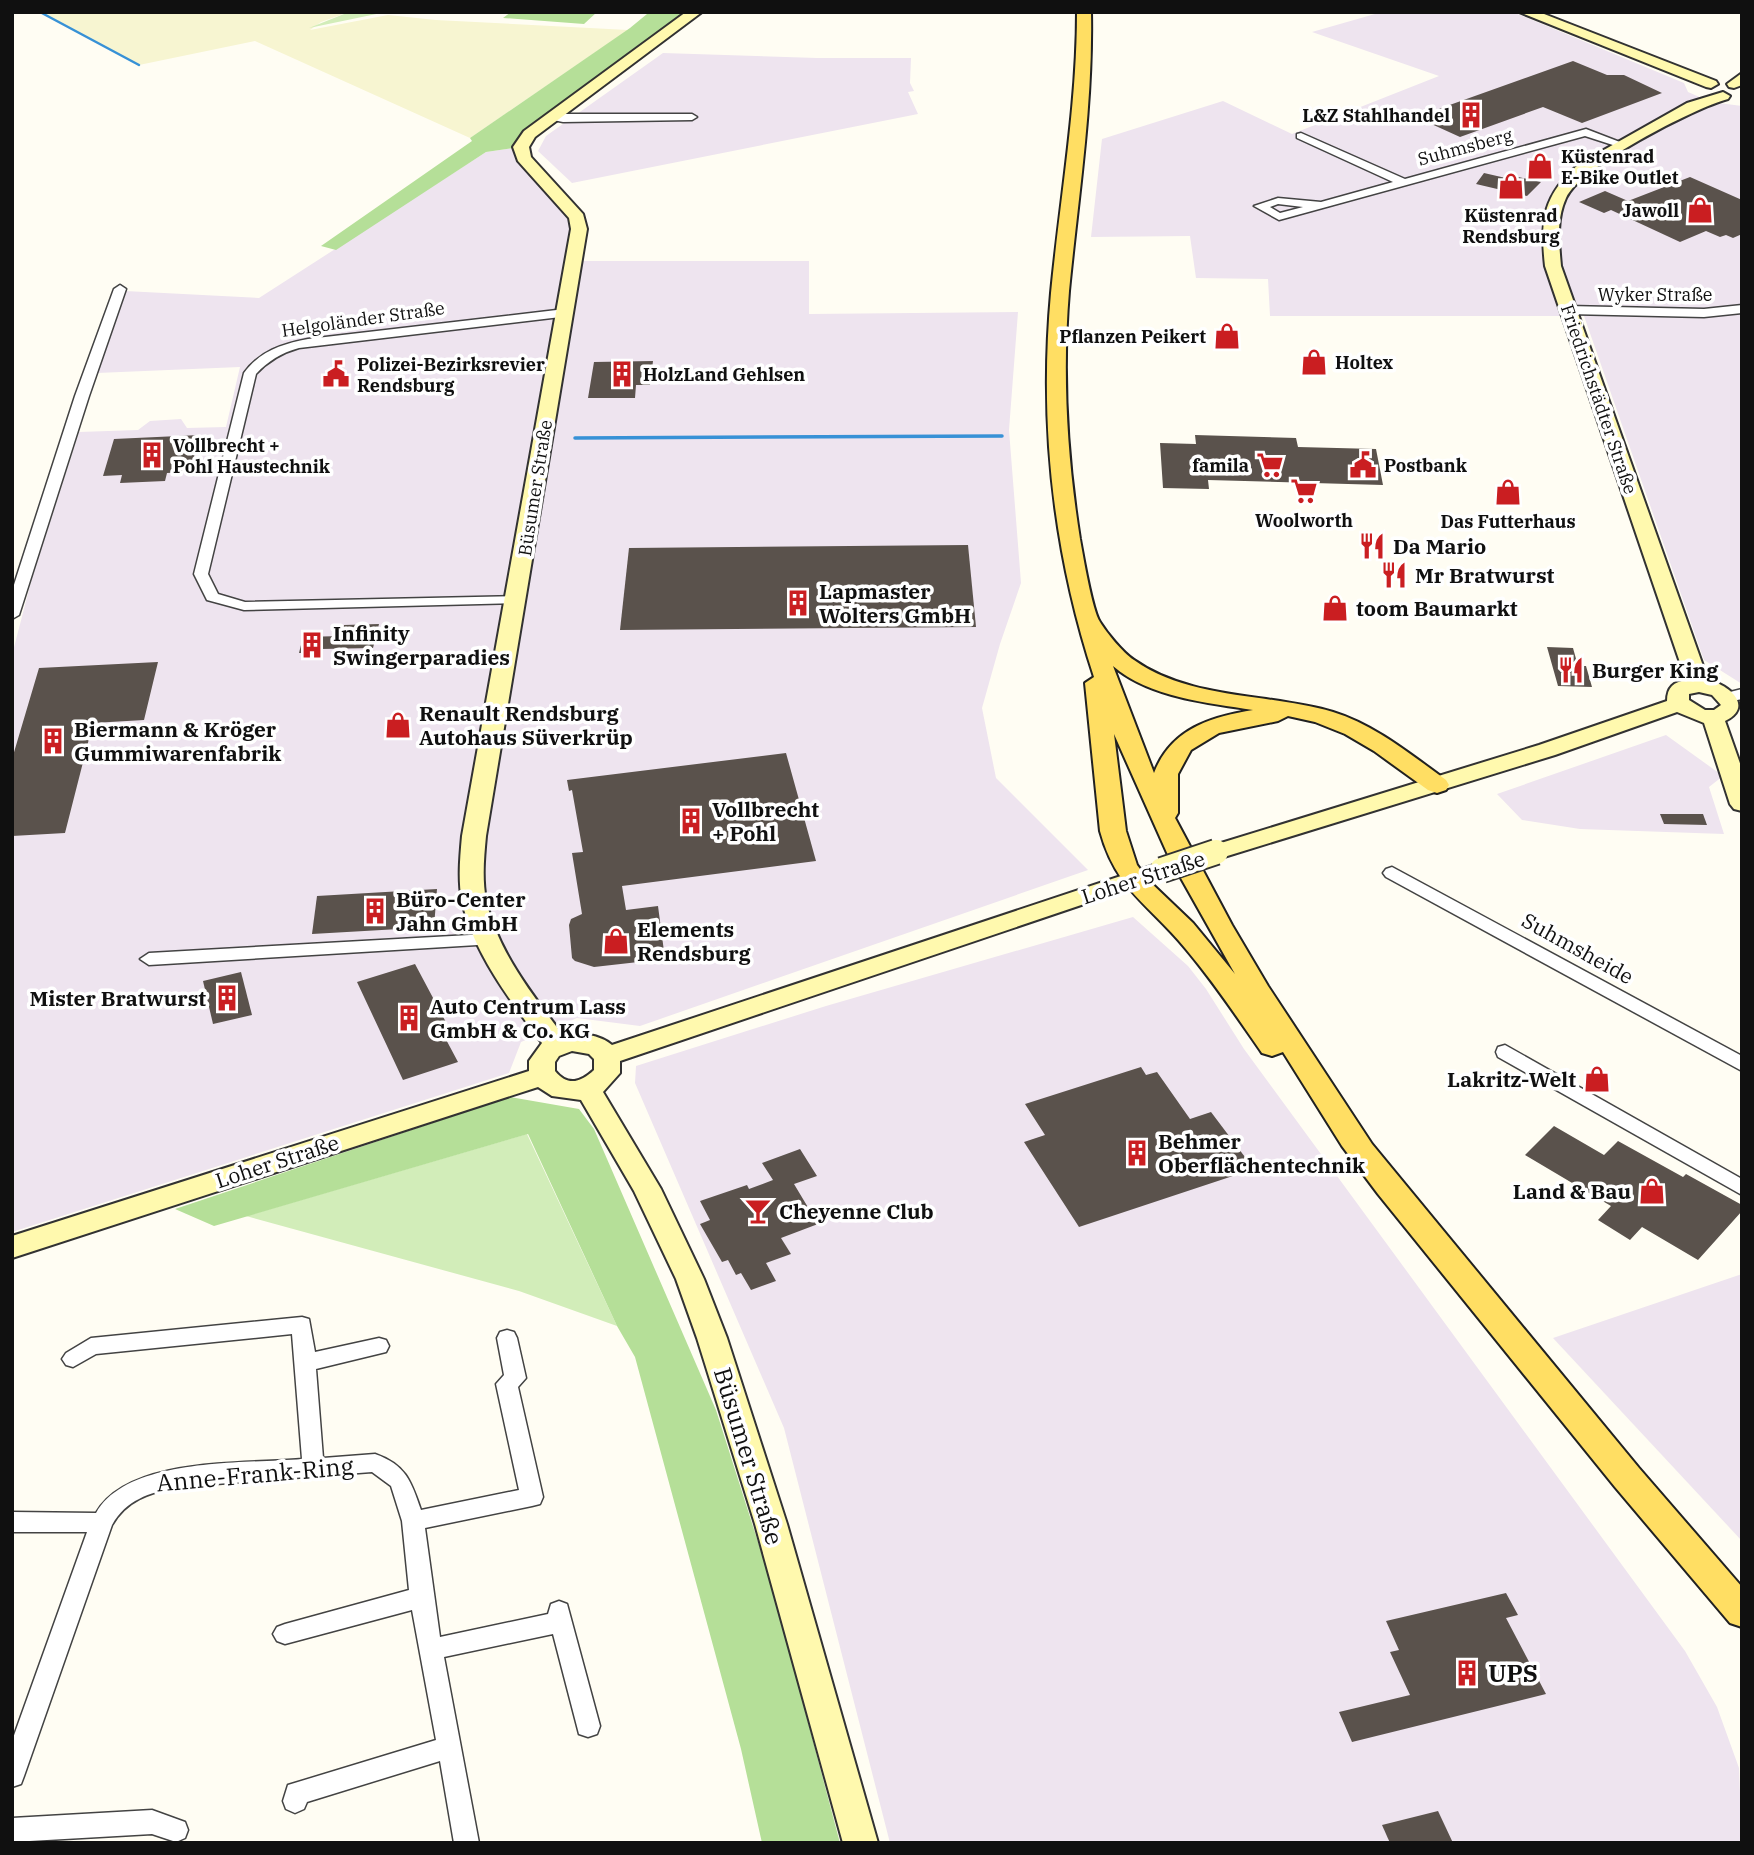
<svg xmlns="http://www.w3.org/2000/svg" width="1754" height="1855" viewBox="0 0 1754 1855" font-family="'IBM Plex Serif',serif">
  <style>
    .industrial { fill: #eee4ef }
    .farmland { fill: #f7f5d1 }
    .green { fill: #d2edb9 }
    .forest { fill: #b5df98 }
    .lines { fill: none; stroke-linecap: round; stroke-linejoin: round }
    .stream-far1 { stroke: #3791d6; stroke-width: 2.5 }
    .stream { stroke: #3791d6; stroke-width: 3.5 }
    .building { fill: #5a524c }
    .street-casing { stroke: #434343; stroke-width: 3 }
    .secondary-casing { stroke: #323232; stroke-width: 4 }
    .primary-casing { stroke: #212121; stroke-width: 4 }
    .street { fill: #fff; fill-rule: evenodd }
    .secondary { fill: #fff9ae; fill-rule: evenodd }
    .primary { fill: #ffde63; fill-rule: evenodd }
    .secondary-bridge-casing { stroke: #323232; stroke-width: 28; stroke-linecap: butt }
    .secondary-bridge { stroke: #fff9ae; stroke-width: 24 }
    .labels { text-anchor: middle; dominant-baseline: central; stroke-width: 7; stroke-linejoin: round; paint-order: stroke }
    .far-poi-label { font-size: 18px; font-weight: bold; fill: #101010; stroke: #fff; text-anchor: start }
    .far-street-label { font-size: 18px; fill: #101010; stroke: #fff }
    .poi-label { font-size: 21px; font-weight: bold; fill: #101010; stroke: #fff; text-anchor: start }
    .street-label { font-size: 21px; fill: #101010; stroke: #fff }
    .near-street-label { font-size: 24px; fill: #101010; stroke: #fff }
    .near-poi-label { font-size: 24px; font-weight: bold; fill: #101010; stroke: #fff; text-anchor: start }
  </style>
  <rect width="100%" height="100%" fill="#fffdf3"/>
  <g class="industrial">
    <path d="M 1382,12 L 1513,12 L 1684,83 L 1688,92 L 1711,102 L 1742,106 L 1742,684 L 1704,660 L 1584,316 L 1270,316 L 1268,279 L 1196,278 L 1190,236 L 1091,237 L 1102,139 L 1223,101 L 1292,134 L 1439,76 L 1312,32 Z"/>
    <path d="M 663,53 L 817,58 L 911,58 L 910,83 L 914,91 L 908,92 L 918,114 L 572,183 L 538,151 L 546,136 Z"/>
    <path d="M 521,147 L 570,208 L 574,261 L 809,261 L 809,314 L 1018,312 L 1009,430 L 1021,583 L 1000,644 L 982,708 L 996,778 L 1088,870 L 640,1026 L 577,1018 L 521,1042 L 509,1073 L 12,1232 L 12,655 L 32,578 L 79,432 L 138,430 L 150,421 L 181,419 L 187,428 L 226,427 L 240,367 L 97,373 L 125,291 L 259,298 L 486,152 Z"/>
    <path d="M 1666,735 L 1723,776 L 1709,787 L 1724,834 L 1580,829 L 1522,820 L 1497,794 Z"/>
    <path d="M 1133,917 L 1188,966 L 1206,989 L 1244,1049 L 1685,1651 L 1717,1707 L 1739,1768 L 1742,1843 L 890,1843 L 784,1428 L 635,1083 L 636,1066 L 826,1006 Z"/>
    <path d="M 1742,1274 L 1742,1541 L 1553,1338 Z"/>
  </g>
  <path class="farmland" d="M 40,12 L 349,12 L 321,22 L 310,30 L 388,15 L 436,20 L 628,30 L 470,138 L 255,41 L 139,65 Z"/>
  <g class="green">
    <path d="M 349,12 L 386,12 L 309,28 Z"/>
    <path d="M 527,1134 L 617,1326 L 519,1291 L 246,1216 Z"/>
  </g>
  <g class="forest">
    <path d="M 511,12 L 597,12 L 584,24 L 503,18 Z"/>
    <path d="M 640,12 L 690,12 L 526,130 L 518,138 L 514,148 L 486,152 L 336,250 L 321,246 L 472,141 L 470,138 L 630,28 L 647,14 Z"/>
    <path d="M 510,1097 L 579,1109 L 594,1129 L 716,1410 L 772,1586 L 840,1843 L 762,1843 L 741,1749 L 635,1357 L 617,1326 L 528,1134 L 214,1226 L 175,1209 Z"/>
  </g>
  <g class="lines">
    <path class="stream-far1" d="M 40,12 L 139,65"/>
    <path class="stream" d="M 575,438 L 1002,436"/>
  </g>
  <g class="building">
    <path d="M 1573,61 L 1607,75 L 1624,75 L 1662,93 L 1582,123 L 1543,107 L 1460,137 L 1416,117 Z"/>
    <path d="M 1484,173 L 1510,179 L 1514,176 L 1541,182 L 1527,196 L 1476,184 Z"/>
    <path d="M 1690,177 L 1742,200 L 1742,234 L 1733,238 L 1726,235 L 1720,237 L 1706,231 L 1680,242 L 1611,210 L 1604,213 L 1579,202 L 1605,191 L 1628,201 Z"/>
    <path d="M 653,361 L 650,385 L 636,385 L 635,398 L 588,398 L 594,362 Z"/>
    <path d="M 200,435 L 190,472 L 167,473 L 165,481 L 120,483 L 122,475 L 103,476 L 114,439 Z"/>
    <path d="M 1195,435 L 1296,438 L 1298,447 L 1376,449 L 1383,485 L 1208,480 L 1209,489 L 1163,488 L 1160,443 L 1196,444 Z"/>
    <path d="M 968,545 L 976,627 L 620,630 L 629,548 Z"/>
    <path d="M 379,624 L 373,648 L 321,649 L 320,653 L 299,653 L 303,637 L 342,636 L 344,625 Z"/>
    <path d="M 1547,647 L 1573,648 L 1578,666 L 1586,666 L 1592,687 L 1558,686 Z"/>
    <path d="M 158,662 L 144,720 L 93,723 L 65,833 L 12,836 L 12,759 L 39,668 Z"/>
    <path d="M 786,753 L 816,861 L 622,886 L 626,910 L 658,906 L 665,959 L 594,967 L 575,961 L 572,958 L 569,925 L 571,919 L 582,914 L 572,853 L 583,852 L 572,790 L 569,791 L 567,780 Z"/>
    <path d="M 1660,814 L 1703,814 L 1707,825 L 1664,824 Z"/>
    <path d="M 437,889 L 434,927 L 312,934 L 317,896 Z"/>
    <path d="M 415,964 L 448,1026 L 442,1032 L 458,1062 L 403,1080 L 357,982 Z"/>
    <path d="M 241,972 L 252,1015 L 213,1024 L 203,981 Z"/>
    <path d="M 1141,1067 L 1146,1075 L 1157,1072 L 1190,1119 L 1211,1112 L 1254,1169 L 1079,1227 L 1024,1142 L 1045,1135 L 1025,1104 Z"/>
    <path d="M 1554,1126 L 1604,1155 L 1618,1141 L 1683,1177 L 1686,1174 L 1742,1205 L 1742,1211 L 1698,1260 L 1642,1227 L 1630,1240 L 1598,1220 L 1611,1206 L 1525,1155 Z"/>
    <path d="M 800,1149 L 817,1176 L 794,1184 L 818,1224 L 781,1238 L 791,1254 L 766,1263 L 776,1281 L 751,1290 L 741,1273 L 736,1275 L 728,1260 L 722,1262 L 700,1224 L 710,1220 L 700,1201 L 747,1185 L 749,1189 L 773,1180 L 762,1163 Z"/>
    <path d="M 1506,1593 L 1518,1615 L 1506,1618 L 1546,1694 L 1352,1742 L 1339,1712 L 1410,1695 L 1390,1652 L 1399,1650 L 1386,1621 Z"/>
    <path d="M 1438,1811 L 1453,1843 L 1390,1843 L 1382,1825 Z"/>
  </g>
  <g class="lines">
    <g class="street-casing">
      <g id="street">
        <path d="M 552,114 L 692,114 L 697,117 L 692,120 L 563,122 L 548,119 L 547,117 Z"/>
        <path d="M 1586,129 L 1625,144 L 1619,147 L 1585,136 L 1279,220 L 1254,206 L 1278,198 L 1321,202 L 1393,182 L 1297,138 L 1297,134 L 1301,133 L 1405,179 ZM 1278,204 L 1303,207 L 1280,213 L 1270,207 Z"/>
        <path d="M 120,285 L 126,289 L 89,396 L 19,615 L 12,619 L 12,591 L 75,396 L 114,289 Z"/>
        <path d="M 1742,305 L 1742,313 L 1704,317 L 1568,314 L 1562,310 L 1568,306 L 1704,309 Z"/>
        <path d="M 565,309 L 571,313 L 569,316 L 299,348 C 281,353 268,361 256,374 L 208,574 L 218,594 L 245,602 L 516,596 L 523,600 L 521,603 L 244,610 L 207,600 L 194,574 L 244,373 C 260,351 282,344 308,339 Z"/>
        <path d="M 1742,689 L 1742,699 L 1728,702 L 1720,697 L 1722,694 Z"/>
        <path d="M 1392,867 L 1742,1056 L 1742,1071 L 1386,877 L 1383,873 L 1386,869 Z"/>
        <path d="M 488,934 L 494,936 L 497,940 L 494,944 L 149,965 L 140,959 L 149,953 Z"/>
        <path d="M 1505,1045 L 1742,1179 L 1742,1195 L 1498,1057 L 1496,1052 L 1498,1047 Z"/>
        <path d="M 302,1317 L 309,1319 L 315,1352 L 379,1338 L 386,1340 L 389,1346 L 386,1352 L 316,1369 L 323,1458 L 375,1454 C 406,1465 411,1481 421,1510 L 519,1490 L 496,1384 L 504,1375 L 497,1338 L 500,1332 L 507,1330 L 514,1332 L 517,1338 L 526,1378 L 518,1387 L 543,1497 L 540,1504 L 532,1506 L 425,1528 L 440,1637 L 548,1614 L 551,1604 L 559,1601 L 567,1604 L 600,1726 L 597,1734 L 588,1737 L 579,1734 L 553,1634 L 444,1657 L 479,1843 L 454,1843 L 440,1761 L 307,1802 L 304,1809 L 295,1813 L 286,1809 L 283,1801 L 288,1785 L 436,1740 L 412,1610 L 285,1644 L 277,1641 L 273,1634 L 277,1627 L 285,1624 L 409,1590 L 402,1521 L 391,1486 L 372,1472 L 176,1487 C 149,1493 126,1500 112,1525 L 24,1776 L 21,1784 L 12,1787 L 12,1741 L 87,1532 L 12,1532 L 12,1512 L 96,1513 C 128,1457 243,1464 302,1459 L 292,1334 L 96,1354 L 73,1367 L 66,1365 L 62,1359 L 66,1353 L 91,1338 Z"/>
        <path d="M 152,1810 L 185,1822 L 188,1830 L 185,1838 L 176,1842 L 152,1834 L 12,1842 L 12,1818 Z"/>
      </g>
    </g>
    <g class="secondary-casing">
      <g id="secondary">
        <path d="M 686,12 L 702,12 L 535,137 L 529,147 L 531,157 L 583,214 L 587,229 L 486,836 C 484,857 482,879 486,900 C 497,950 533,996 563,1035 C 577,1031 601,1035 612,1045 L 1154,865 L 1162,862 L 1170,865 L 1174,870 L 1170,875 L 620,1061 L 620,1073 L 603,1092 L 661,1189 L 704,1279 L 727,1338 L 787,1524 L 878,1843 L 843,1843 L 755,1524 L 697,1338 L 676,1279 L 634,1191 L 581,1100 L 552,1096 L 538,1087 L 12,1258 L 12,1236 L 529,1071 L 529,1061 L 542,1043 C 511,1002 473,952 462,901 C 458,880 460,858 462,836 L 571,229 L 569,218 L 518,161 L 513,147 L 524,131 ZM 572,1051 L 589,1054 L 594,1059 L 594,1070 C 581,1082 568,1087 555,1071 L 555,1062 L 559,1056 Z"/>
        <path d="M 1519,12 L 1539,12 L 1716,81 L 1718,84 L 1711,88 L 1706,87 Z"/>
        <path d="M 1742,73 L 1742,85 L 1734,88 L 1729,87 L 1727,84 Z"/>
        <path d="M 1723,92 L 1730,96 L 1728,99 C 1694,108 1580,167 1566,198 C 1556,220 1559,243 1561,266 L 1708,680 C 1730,685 1754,707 1725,721 L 1742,769 L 1742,811 L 1734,809 L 1730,804 L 1704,723 L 1677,712 L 1555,755 L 1224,857 L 1216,860 L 1208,857 L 1204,852 L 1208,847 L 1539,745 L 1667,701 C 1667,687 1674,682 1686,680 L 1545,266 C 1540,220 1543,195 1579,164 L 1687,103 ZM 1699,692 L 1712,695 L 1721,705 L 1714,710 L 1705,710 L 1689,700 L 1689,694 Z"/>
      </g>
    </g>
    <g class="primary-casing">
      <path id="primary" d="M 1077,12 L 1091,12 C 1093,106 1078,198 1069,291 C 1062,375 1067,457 1080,539 C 1083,555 1092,610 1100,622 C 1107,633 1122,652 1134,660 C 1190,700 1269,693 1333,712 C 1375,725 1410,754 1446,780 L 1449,785 L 1446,790 L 1437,793 L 1428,790 L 1374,751 L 1345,734 L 1315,722 L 1288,716 L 1278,721 L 1219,733 L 1191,750 L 1178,774 L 1178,813 L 1175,818 L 1232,925 L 1268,986 L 1372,1144 L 1639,1468 L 1742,1587 L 1742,1627 L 1730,1623 L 1615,1487 L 1378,1194 L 1342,1146 L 1283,1052 L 1272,1056 L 1262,1053 C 1237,1017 1213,981 1185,948 C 1149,904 1116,890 1100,831 L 1085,683 L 1094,677 C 1053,552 1039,424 1051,293 C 1060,199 1077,107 1077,12 ZM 1113,666 C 1148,697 1208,703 1253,710 C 1210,717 1171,729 1154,773 ZM 1114,734 L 1168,855 L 1235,974 L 1193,923 L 1149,881 L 1137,865 L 1126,831 Z"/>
    </g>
    <use href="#street" class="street"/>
    <use href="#secondary" class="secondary"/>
    <use href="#primary" class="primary"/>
    <g class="secondary-bridge-casing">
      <path id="secondary-bridge" d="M 1162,870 L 1216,852"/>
    </g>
    <use href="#secondary-bridge" class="secondary-bridge"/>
  </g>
  <defs>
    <g id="building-bare" transform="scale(2.1)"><path d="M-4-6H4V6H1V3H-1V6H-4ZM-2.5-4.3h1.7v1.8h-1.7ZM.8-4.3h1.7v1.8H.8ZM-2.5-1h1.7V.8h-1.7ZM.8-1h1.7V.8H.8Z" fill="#ca1e21" stroke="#fff" stroke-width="2.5" paint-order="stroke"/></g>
    <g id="shop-bare" transform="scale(2.1)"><path d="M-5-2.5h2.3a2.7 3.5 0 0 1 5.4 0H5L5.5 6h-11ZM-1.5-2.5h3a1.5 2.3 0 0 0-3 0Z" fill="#ca1e21" stroke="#fff" stroke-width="2.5" paint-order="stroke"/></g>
    <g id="civic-bare" transform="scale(2.1)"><path d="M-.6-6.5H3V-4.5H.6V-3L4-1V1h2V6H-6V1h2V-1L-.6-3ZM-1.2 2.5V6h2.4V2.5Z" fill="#ca1e21" stroke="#fff" stroke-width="2.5" paint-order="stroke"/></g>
    <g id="supermarket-bare" transform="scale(2.1)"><path d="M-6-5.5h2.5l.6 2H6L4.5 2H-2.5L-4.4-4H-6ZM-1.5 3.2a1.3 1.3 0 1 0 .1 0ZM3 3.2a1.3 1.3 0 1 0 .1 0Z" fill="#ca1e21" stroke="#fff" stroke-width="2.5" paint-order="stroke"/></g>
    <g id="restaurant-bare" transform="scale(2.1)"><path d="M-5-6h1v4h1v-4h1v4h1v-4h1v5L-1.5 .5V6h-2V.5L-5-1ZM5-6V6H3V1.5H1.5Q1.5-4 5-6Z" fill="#ca1e21" stroke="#fff" stroke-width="2.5" paint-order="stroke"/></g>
    <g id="bar-bare" transform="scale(2.1)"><path d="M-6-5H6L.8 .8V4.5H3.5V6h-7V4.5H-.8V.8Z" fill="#ca1e21" stroke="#fff" stroke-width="2.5" paint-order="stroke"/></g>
  </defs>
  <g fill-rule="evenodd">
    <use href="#building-bare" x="1471" y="115"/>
    <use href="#shop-bare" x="1540" y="166"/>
    <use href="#shop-bare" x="1511" y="186"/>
    <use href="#shop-bare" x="1700" y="210"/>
    <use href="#shop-bare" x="1227" y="336"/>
    <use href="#shop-bare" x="1314" y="362"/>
    <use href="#civic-bare" x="336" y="374"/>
    <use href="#building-bare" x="622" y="374"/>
    <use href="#building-bare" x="152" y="455"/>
    <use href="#supermarket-bare" x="1270" y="465"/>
    <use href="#civic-bare" x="1363" y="465"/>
    <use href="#supermarket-bare" x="1304" y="491"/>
    <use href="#shop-bare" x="1508" y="492"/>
    <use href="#restaurant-bare" x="1372" y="546"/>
    <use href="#restaurant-bare" x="1394" y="575"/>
    <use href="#building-bare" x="798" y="603"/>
    <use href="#shop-bare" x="1335" y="608"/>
    <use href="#building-bare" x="312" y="645"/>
    <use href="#restaurant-bare" x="1571" y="670"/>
    <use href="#shop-bare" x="398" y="725"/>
    <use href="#building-bare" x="53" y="741"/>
    <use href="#building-bare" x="691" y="821"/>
    <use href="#building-bare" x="375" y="911"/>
    <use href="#shop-bare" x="616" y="941"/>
    <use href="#building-bare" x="227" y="998"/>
    <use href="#building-bare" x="409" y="1018"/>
    <use href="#shop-bare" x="1597" y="1079"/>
    <use href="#building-bare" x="1137" y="1153"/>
    <use href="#shop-bare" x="1652" y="1191"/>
    <use href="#bar-bare" x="758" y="1211"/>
    <use href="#building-bare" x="1467" y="1673"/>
  </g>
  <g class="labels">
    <g class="far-poi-label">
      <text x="1450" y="115" text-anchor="end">L&amp;Z Stahlhandel</text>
      <text x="1561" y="156">Küstenrad<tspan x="1561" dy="21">E-Bike Outlet</tspan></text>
      <text x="1679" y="210" text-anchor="end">Jawoll</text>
      <text x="1511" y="215" text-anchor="middle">Küstenrad<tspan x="1511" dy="21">Rendsburg</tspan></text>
      <text x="1206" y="336" text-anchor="end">Pflanzen Peikert</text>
      <text x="1335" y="362">Holtex</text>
      <text x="357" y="364">Polizei-Bezirksrevier<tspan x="357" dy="21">Rendsburg</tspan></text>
      <text x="643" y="374">HolzLand Gehlsen</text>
      <text x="173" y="445">Vollbrecht +<tspan x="173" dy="21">Pohl Haustechnik</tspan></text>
      <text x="1249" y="465" text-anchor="end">famila</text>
      <text x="1384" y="465">Postbank</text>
      <text x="1304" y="520" text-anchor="middle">Woolworth</text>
      <text x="1508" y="521" text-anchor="middle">Das Futterhaus</text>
    </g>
    <g class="far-street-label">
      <text transform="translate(1465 147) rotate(-15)">Suhmsberg</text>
      <text x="1655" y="294">Wyker Straße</text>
      <text transform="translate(363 319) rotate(-8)">Helgoländer Straße</text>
      <text transform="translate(1599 399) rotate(71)">Friedrichstädter Straße</text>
      <text transform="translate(535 488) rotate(-81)">Büsumer Straße</text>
    </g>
    <g class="poi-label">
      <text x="1393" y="546">Da Mario</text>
      <text x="1415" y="575">Mr Bratwurst</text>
      <text x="819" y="591">Lapmaster<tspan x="819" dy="24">Wolters GmbH</tspan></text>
      <text x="1356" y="608">toom Baumarkt</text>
      <text x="333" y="633">Infinity<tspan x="333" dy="24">Swingerparadies</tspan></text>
      <text x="1592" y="670">Burger King</text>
      <text x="419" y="713">Renault Rendsburg<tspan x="419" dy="24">Autohaus Süverkrüp</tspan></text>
      <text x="74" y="729">Biermann &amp; Kröger<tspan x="74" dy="24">Gummiwarenfabrik</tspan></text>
      <text x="712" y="809">Vollbrecht<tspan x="712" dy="24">+ Pohl</tspan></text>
      <text x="396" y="899">Büro-Center<tspan x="396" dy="24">Jahn GmbH</tspan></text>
      <text x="637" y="929">Elements<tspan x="637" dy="24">Rendsburg</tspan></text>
      <text x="206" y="998" text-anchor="end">Mister Bratwurst</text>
      <text x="430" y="1006">Auto Centrum Lass<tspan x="430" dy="24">GmbH &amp; Co. KG</tspan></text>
      <text x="1576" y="1079" text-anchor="end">Lakritz-Welt</text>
      <text x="1158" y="1141">Behmer<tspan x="1158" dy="24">Oberflächentechnik</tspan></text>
      <text x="1631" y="1191" text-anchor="end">Land &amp; Bau</text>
      <text x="779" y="1211">Cheyenne Club</text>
    </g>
    <g class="street-label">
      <text transform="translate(1143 877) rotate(-18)">Loher Straße</text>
      <text transform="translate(1578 948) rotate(29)">Suhmsheide</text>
      <text transform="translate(277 1161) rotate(-18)">Loher Straße</text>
    </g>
    <g class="near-street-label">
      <text transform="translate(749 1456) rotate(73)">Büsumer Straße</text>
      <text transform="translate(255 1474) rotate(-5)">Anne-Frank-Ring</text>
    </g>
    <g class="near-poi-label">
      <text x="1488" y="1673">UPS</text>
    </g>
  </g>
  <rect width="1754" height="1855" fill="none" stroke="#101010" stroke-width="28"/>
</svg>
